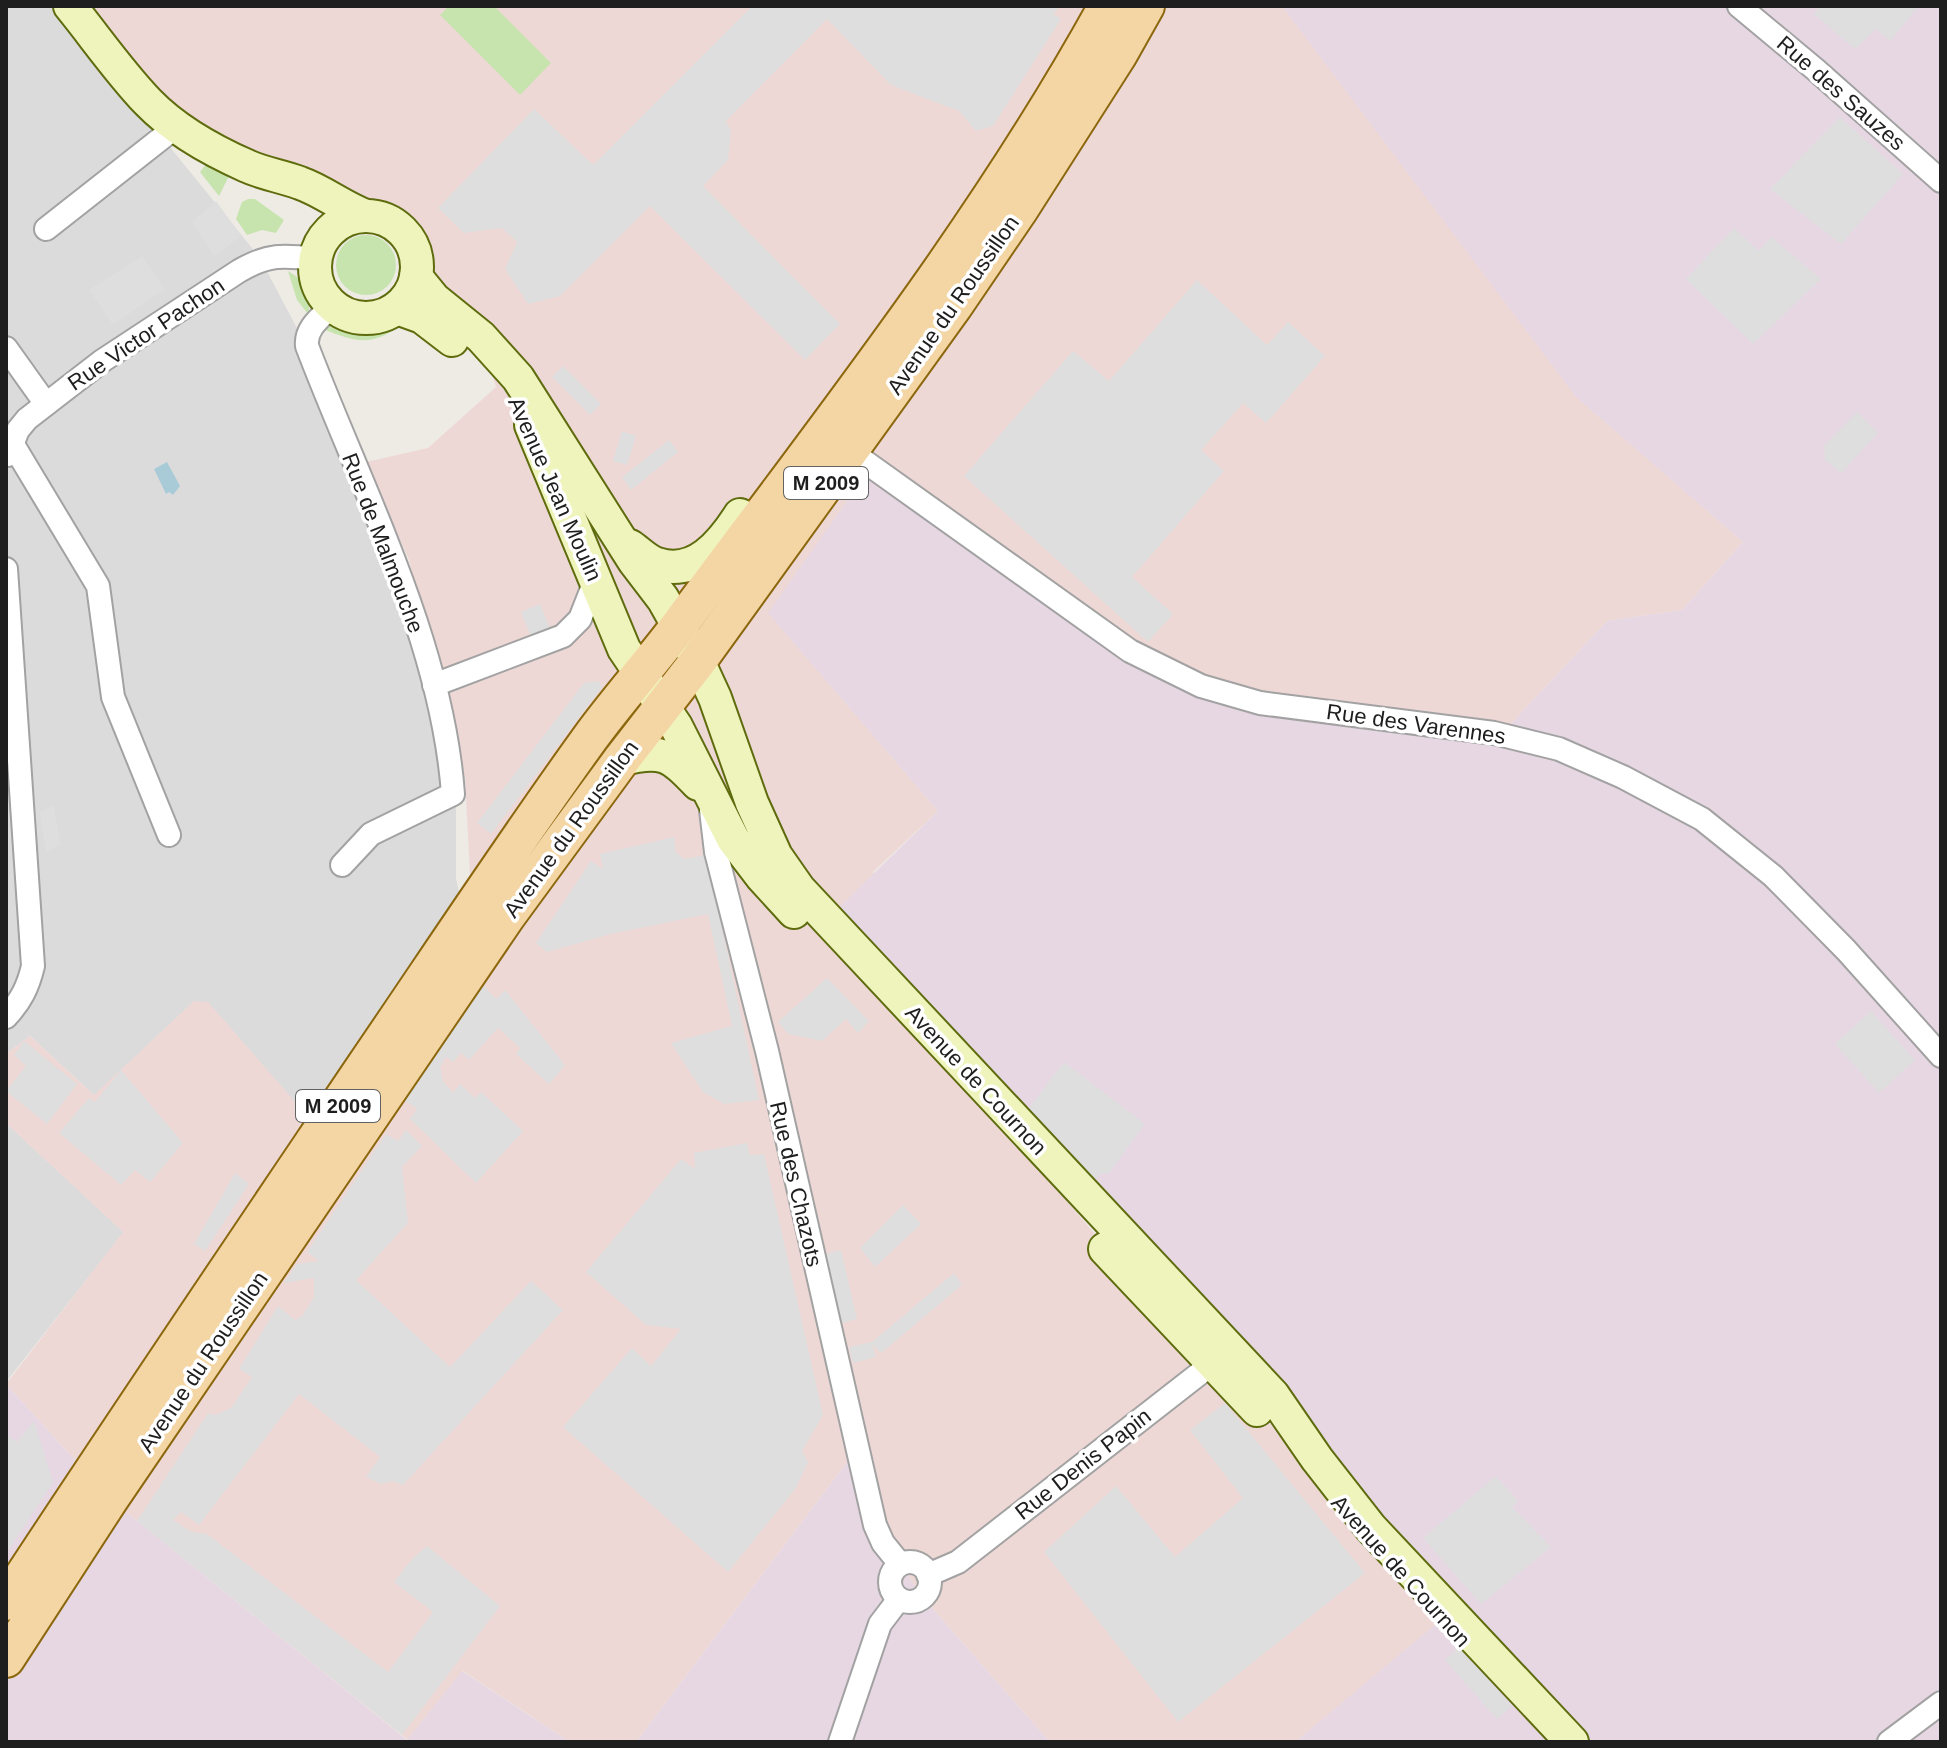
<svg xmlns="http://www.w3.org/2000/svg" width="1947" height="1748" viewBox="0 0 1947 1748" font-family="Helvetica,sans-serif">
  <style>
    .residential { fill: #dcdbdb }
    .commercial { fill: #eed8d6 }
    .industrial { fill: #e7d7e3 }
    .grass { fill: #c7e4af }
    .parking { fill: #dedede }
    .water { fill: #a9cbd8 }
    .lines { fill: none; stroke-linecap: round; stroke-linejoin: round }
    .minor-casing { stroke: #a2a2a2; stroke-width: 26 }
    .secondary-casing { stroke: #5e6c0e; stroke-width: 36 }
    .primary-casing { stroke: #8b670d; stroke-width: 40 }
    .minor { stroke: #fff; stroke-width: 22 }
    .secondary { stroke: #eff4bd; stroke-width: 32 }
    .primary { stroke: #f4d5a4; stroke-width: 36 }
    .labels { text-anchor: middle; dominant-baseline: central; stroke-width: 7; stroke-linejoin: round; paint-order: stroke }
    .shield { fill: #fff; stroke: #626262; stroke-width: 2 }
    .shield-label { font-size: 20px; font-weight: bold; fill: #1e1e1e }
    .street-label { font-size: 22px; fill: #1e1e1e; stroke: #fff }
  </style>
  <rect width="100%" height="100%" fill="#eeebe5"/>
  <g class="residential">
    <path d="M 6,6 L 66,6 L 165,141 L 260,258 L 311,355 L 401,582 L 453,794 L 456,808 L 456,878 L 459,892 L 468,911 L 330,1142 L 94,1095 L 30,1036 L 6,1054 Z"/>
    <path d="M 6,1123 L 124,1232 L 6,1382 Z"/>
  </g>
  <path class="commercial" d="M 70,6 L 1546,6 L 1576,396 L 1743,542 L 1682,610 L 1607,621 L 1492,744 L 1289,718 L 790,638 L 938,811 L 873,872 L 975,1093 L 1122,1266 L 1449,1612 L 1417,1642 L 1295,1742 L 1050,1742 L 923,1598 L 900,1564 L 857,1449 L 636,1742 L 570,1742 L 463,1671 L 408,1740 L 110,1499 L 6,1384 L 123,1232 L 6,1123 L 6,1054 L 30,1036 L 94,1095 L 194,1001 L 208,1002 L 330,1142 L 456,955 L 470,874 L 465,778 L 409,560 L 366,462 L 428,448 L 496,387 L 481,337 L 417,268 L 411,242 L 401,229 L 386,220 L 211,148 Z"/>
  <g class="industrial">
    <path d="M 1282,6 L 1941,6 L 1941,1742 L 1295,1742 L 1449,1613 L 834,912 L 938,811 L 768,613 L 864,477 L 1127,656 L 1289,718 L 1492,744 L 1607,621 L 1682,610 L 1743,542 L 1576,397 Z"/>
    <path d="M 6,1384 L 110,1499 L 407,1740 L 462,1671 L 570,1742 L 6,1742 Z"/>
    <path d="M 857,1449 L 900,1564 L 923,1598 L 1050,1742 L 636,1742 Z"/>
  </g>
  <g class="grass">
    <path d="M 449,6 L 494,6 L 551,63 L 520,95 L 440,15 Z"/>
    <path d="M 207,163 L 229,176 L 219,196 L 200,172 Z"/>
    <path d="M 248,199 L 255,199 L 284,220 L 276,233 L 262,230 L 247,235 L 236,219 L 242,202 Z"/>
    <circle cx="366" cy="265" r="30"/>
    <path d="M 288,271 C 305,281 314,293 308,314 L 297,300 Z"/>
    <path d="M 400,321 L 407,322 C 372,346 360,344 323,329 L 332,322 L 370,328 Z"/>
  </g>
  <g class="parking">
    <path d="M 752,6 L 1060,6 L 1053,14 L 1061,19 L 993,126 L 976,131 L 959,111 L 891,85 L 827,19 L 726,121 L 731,131 L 728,160 L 703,186 L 840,324 L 805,360 L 650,206 L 560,296 L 528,304 L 505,269 L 517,242 L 502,228 L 464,233 L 438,208 L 534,109 L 593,165 Z"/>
    <path d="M 1820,6 L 1919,6 L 1890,41 L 1876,29 L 1855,49 L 1814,14 Z"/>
    <path d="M 1840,117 L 1903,174 L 1841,244 L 1770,189 Z"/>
    <path d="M 216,201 L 241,236 L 214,256 L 192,222 Z"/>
    <path d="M 1734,228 L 1759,251 L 1771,237 L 1821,279 L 1753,344 L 1686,279 Z"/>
    <path d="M 142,256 L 165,289 L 113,325 L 89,290 Z"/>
    <path d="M 1197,280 L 1267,345 L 1288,322 L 1325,356 L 1266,423 L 1243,403 L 1201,450 L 1224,471 L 1132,577 L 1173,614 L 1148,642 L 964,476 L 1073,351 L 1109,381 Z"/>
    <path d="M 563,366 L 601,404 L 590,415 L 552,377 Z"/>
    <path d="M 1857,412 L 1878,433 L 1841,473 L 1825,460 L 1824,446 Z"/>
    <path d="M 622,431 L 636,436 L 627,465 L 613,461 Z"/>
    <path d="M 669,440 L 678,452 L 631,490 L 622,477 Z"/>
    <path d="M 540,604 L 551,631 L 532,639 L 521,612 Z"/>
    <path d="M 599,681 L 602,687 L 491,834 L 477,823 L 584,683 Z"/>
    <path d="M 53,804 L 61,844 L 46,853 L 40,813 Z"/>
    <path d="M 674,837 L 676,852 L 684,859 L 706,855 L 707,858 L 759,1100 L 724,1104 L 703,1092 L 671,1043 L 732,1026 L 708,914 L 611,934 L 547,952 L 536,943 L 591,861 L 603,869 L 600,854 Z"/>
    <path d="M 827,978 L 869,1021 L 858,1033 L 846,1019 L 822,1041 L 788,1034 L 778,1022 Z"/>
    <path d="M 478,983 L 483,985 L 496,999 L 505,990 L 565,1065 L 549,1084 L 516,1054 L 520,1048 L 498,1028 L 469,1060 L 461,1053 L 453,1062 L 446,1057 L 440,1067 L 443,1081 L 453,1093 L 460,1084 L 475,1098 L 481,1092 L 523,1131 L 476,1183 L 410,1119 L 417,1109 L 404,1100 L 400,1108 L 395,1106 Z"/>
    <path d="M 1871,1011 L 1915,1060 L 1879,1093 L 1835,1044 Z"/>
    <path d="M 24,1041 L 77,1084 L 47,1124 L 6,1091 L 26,1066 L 14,1055 Z"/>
    <path d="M 1064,1062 L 1145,1124 L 1109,1173 L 1101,1174 L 1090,1184 L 1022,1117 Z"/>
    <path d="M 121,1070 L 183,1143 L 150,1182 L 135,1170 L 121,1185 L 59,1133 L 89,1098 L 95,1102 Z"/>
    <path d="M 406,1130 L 422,1146 L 402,1167 L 408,1223 L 356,1280 L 450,1367 L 531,1281 L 563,1310 L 403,1485 L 392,1481 L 381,1484 L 366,1477 L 380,1457 L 299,1394 L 199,1525 L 181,1512 L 173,1520 L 192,1532 L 207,1534 L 388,1672 L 433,1612 L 394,1582 L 412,1559 L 427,1546 L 500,1606 L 402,1735 L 137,1521 L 208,1413 L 215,1415 L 231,1408 L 252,1377 L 239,1369 L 278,1306 L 295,1320 L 302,1316 L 314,1297 L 314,1278 L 284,1283 L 297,1264 L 319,1261 L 307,1252 L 386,1134 L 398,1141 Z"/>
    <path d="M 747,1143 L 750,1155 L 764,1154 L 823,1415 L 802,1451 L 808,1462 L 796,1488 L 728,1572 L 563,1427 L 632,1348 L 651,1366 L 681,1329 L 646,1325 L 586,1272 L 681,1159 L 695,1169 L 694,1153 Z"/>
    <path d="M 235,1173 L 249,1184 L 205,1251 L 194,1244 Z"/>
    <path d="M 903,1205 L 921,1224 L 875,1267 L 860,1248 Z"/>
    <path d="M 841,1250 L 857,1319 L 842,1323 L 825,1254 Z"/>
    <path d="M 954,1273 L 962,1285 L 881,1353 L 872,1344 L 876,1357 L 853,1363 L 849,1347 L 872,1342 Z"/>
    <path d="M 1225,1403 L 1365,1573 L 1178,1722 L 1044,1552 L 1116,1486 L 1175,1557 L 1243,1498 L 1190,1430 Z"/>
    <path d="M 34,1421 L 53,1482 L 6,1554 L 6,1434 L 17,1442 Z"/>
    <path d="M 1496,1476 L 1518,1501 L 1512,1507 L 1551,1547 L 1481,1604 L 1423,1538 Z"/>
    <path d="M 1459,1647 L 1512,1706 L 1497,1719 L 1445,1660 Z"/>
  </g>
  <path class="water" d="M 167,462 L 180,486 L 173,495 L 169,492 L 166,494 L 154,469 Z"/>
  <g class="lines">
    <g class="minor-casing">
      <g id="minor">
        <path d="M 1739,6 L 1816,70 L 1941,181"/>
        <path d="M 46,229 L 177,126"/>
        <path d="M 333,305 C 321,317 305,328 307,346 C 361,488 442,641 453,794 L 371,834 L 342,865"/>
        <path d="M 6,348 L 46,404"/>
        <path d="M 12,443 L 98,586 L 113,697 L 169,835"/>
        <path d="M 850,451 L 1130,651 L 1201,686 L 1260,703 L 1494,733 L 1559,749 L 1623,777 L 1702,819 L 1773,876 L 1846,950 L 1941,1056"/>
        <path d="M 8,455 L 18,430 L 27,419 L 102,361 L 239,271 C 268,254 283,255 316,259"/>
        <path d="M 6,569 L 33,966 C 28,987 21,1001 6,1017"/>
        <path d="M 434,685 L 563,636 L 580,619 L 595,581"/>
        <path d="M 711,810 L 716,852 L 767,1051 L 875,1525 L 883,1543 L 900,1564"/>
        <circle cx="910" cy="1582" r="20"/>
        <path d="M 928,1575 L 958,1562 L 1213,1363 L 1216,1352"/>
        <path d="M 840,1742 L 880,1624 L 899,1599"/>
        <path d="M 1889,1742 L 1941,1703"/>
      </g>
    </g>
    <g class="secondary-casing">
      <g id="secondary">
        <path d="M 70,6 C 96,38 120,73 148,102 C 174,129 213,151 247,166 C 264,174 282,176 300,183 C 323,191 342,207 366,216"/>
        <circle cx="366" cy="267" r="51"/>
        <path d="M 416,277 L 434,299 L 481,337 L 518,378 L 634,561 L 663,599 L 698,661 L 715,698 L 752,803 L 776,856 L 799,889 L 1273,1395 L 1317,1459 L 1371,1528 L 1572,1742"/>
        <path d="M 397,308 L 422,317 L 452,340"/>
        <path d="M 531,425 L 624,649 L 676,726 L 733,839 L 762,877 L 794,912"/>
        <path d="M 630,546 C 639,552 647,561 657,564 C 695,577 722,543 740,515"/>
        <path d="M 622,759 C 663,749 670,755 698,784"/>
        <path d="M 1105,1249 L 1257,1410"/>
      </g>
    </g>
    <g class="primary-casing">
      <g id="primary">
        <path d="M 6,1602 C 124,1422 244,1245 364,1067 C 439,957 512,846 590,738 C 619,698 652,662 681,623 C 830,422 986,226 1107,6"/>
        <path d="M 6,1659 L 110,1499 L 507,916 L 622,759 L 698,661 L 954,306 L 1020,209 L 1119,54 L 1146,6"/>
      </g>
    </g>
    <use href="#minor" class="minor"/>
    <use href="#secondary" class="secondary"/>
    <use href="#primary" class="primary"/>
  </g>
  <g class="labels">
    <g class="shield">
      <rect x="784" y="467" width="84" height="32" rx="6"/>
      <rect x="296" y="1090" width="84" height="32" rx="6"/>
    </g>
    <g class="shield-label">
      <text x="826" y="483">M 2009</text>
      <text x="338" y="1106">M 2009</text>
    </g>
    <g class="street-label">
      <text transform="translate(1841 93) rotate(41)">Rue des Sauzes</text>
      <text transform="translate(953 305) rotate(-55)">Avenue du Roussillon</text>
      <text transform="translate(146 334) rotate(-34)">Rue Victor Pachon</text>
      <text transform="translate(555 489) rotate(66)">Avenue Jean Moulin</text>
      <text transform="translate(383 543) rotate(69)">Rue de Malmouche</text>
      <text transform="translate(1416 724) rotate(8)">Rue des Varennes</text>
      <text transform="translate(571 829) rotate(-54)">Avenue du Roussillon</text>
      <text transform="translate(976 1080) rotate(47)">Avenue de Cournon</text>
      <text transform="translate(796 1184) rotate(77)">Rue des Chazots</text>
      <text transform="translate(203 1362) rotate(-56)">Avenue du Roussillon</text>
      <text transform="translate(1083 1464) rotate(-38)">Rue Denis Papin</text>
      <text transform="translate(1401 1571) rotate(48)">Avenue de Cournon</text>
    </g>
  </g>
  <rect width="1947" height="1748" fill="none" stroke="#1e1e1e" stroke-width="16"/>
</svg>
